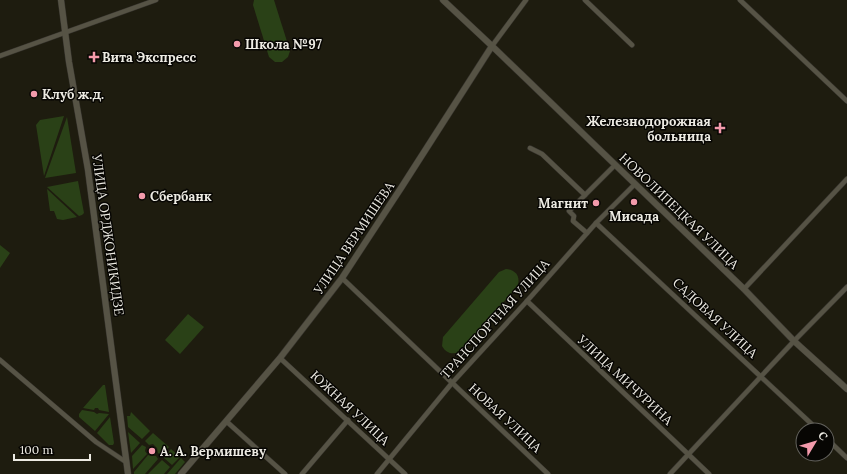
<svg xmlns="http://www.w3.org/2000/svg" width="847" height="474" viewBox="0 0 847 474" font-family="Lora,serif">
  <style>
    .green { fill: #2a4117 }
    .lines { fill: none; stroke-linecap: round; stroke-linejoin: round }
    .street-casing { stroke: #37342e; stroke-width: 5.5 }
    .secondary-casing { stroke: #37342e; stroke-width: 7 }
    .street { stroke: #565345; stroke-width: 4.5 }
    .secondary { stroke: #565345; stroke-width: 6 }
    .poi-dot { fill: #f39aab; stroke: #070603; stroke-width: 1.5 }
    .labels { text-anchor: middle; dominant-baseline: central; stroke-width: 3; stroke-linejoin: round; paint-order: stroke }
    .poi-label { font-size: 13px; font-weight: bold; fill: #edebe3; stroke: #070603; text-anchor: start }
    .street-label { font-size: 13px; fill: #edebe3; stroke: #070603 }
  </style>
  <rect width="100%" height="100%" fill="#1e1c0f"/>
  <g class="green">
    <path d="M 254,0 L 274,0 L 290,51 L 288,57 L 282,62 L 275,62 L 269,57 L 253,5 Z"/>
    <path d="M 64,116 L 44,176 L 36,125 L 40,120 Z"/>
    <path d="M 67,117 L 76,173 L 45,178 Z"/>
    <path d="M 78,181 L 84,213 L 82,215 L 79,216 L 47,187 Z"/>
    <path d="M 47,189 L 77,217 L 63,220 L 57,219 L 54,211 L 50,211 Z"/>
    <path d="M 0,245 L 10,253 L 0,268 Z"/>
    <path d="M 506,269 C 517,270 521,278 517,287 L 459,352 C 452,355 446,353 442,346 L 443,337 L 499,272 Z"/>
    <path d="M 188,314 L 204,327 L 180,354 L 165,340 Z"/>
    <path d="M 103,385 L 105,385 L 109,412 L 99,410 L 98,408 L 95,408 L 94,410 L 83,408 Z"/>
    <path d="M 82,410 L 94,412 L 97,414 L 99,413 L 109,414 L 95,431 L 79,417 L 79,414 Z"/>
    <path d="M 131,412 L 150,431 L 142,439 L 128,427 L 127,416 L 130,416 Z"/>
    <path d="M 110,417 L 114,443 L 113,445 L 109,445 L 97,433 Z"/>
    <path d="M 128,432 L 140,443 L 131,453 Z"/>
    <path d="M 153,433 L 169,447 L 162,455 L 158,453 L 157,448 L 153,444 L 149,445 L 145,441 Z"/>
    <path d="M 142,445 L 146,447 L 145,451 L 147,454 L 133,469 L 132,456 Z"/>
    <path d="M 171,449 L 180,457 L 172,465 L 164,458 L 164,457 Z"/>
    <path d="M 148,455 L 151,456 L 156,456 L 158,459 L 145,474 L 134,474 L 134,472 Z"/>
    <path d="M 181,458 L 185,462 L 175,474 L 167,474 Z"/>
    <path d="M 162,460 L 170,467 L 164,474 L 148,474 Z"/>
  </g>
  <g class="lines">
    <g class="street-casing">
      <g id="street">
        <path d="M 585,0 L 632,45"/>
        <path d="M 740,0 L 847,101"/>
        <path d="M 492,46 L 526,0"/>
        <path d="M 0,56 L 156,0"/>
        <path d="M 530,148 L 542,154 L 585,195"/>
        <path d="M 596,223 L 818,430"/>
        <path d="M 587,233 L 573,221 L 574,216 L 569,211 L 615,165"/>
        <path d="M 342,278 L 548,474"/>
        <path d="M 744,289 L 847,179"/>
        <path d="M 527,301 L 709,474"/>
        <path d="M 280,358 L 405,474"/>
        <path d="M 0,360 L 96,442 L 126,462"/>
        <path d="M 226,421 L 285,474"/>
        <path d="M 827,439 L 847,458"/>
        <path d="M 302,474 L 348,420"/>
        <path d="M 377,474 L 452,383 L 527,301 L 596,223 L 635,184"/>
        <path d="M 670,474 L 794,341 L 847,287"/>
      </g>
    </g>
    <g class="secondary-casing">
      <g id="secondary">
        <path d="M 61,0 L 69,62 L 88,170 L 128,474"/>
        <path d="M 443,0 L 492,46 L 744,289 L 794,341 L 847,389"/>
        <path d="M 181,474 L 280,358 L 342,278 L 401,188 L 492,46"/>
      </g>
    </g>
    <use href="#street" class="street"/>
    <use href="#secondary" class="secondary"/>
  </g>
  <g class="poi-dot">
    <circle cx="237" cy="44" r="4"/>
    <path d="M92 51h4v4h4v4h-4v4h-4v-4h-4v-4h4z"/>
    <circle cx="34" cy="94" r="4"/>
    <path d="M718 122h4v4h4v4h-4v4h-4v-4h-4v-4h4z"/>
    <circle cx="142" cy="196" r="4"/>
    <circle cx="634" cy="202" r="4"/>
    <circle cx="596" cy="203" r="4"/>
    <circle cx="152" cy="451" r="4"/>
  </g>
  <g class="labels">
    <g class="poi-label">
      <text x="245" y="44">Школа №97</text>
      <text x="102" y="57">Вита Экспресс</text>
      <text x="42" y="94">Клуб ж.д.</text>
      <text x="711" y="121" text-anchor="end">Железнодорожная<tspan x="711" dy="15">больница</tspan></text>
      <text x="150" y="196">Сбербанк</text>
      <text x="588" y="203" text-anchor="end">Магнит</text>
      <text x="634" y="216" text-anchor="middle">Мисада</text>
      <text x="160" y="451">А. А. Вермишеву</text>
    </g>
    <g class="street-label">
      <text transform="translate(679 211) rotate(44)">НОВОЛИПЕЦКАЯ УЛИЦА</text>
      <text transform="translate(108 235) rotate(82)">УЛИЦА ОРДЖОНИКИДЗЕ</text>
      <text transform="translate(354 238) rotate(-56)">УЛИЦА ВЕРМИШЕВА</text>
      <text transform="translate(715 318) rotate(43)">САДОВАЯ УЛИЦА</text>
      <text transform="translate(495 319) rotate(-48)">ТРАНСПОРТНАЯ УЛИЦА</text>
      <text transform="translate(625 380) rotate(43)">УЛИЦА МИЧУРИНА</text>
      <text transform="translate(350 408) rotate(43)">ЮЖНАЯ УЛИЦА</text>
      <text transform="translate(505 418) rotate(43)">НОВАЯ УЛИЦА</text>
    </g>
  </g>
  <g transform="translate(815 442) rotate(52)"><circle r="19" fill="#070603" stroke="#63625d"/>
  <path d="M0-3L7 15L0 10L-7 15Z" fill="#f39aab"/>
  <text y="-6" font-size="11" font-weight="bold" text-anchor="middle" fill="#edebe3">С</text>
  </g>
  <path d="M14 454v6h76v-6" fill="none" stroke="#edebe3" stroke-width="2"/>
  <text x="20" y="454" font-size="12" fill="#edebe3" stroke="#070603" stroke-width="3" paint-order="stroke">100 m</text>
</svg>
